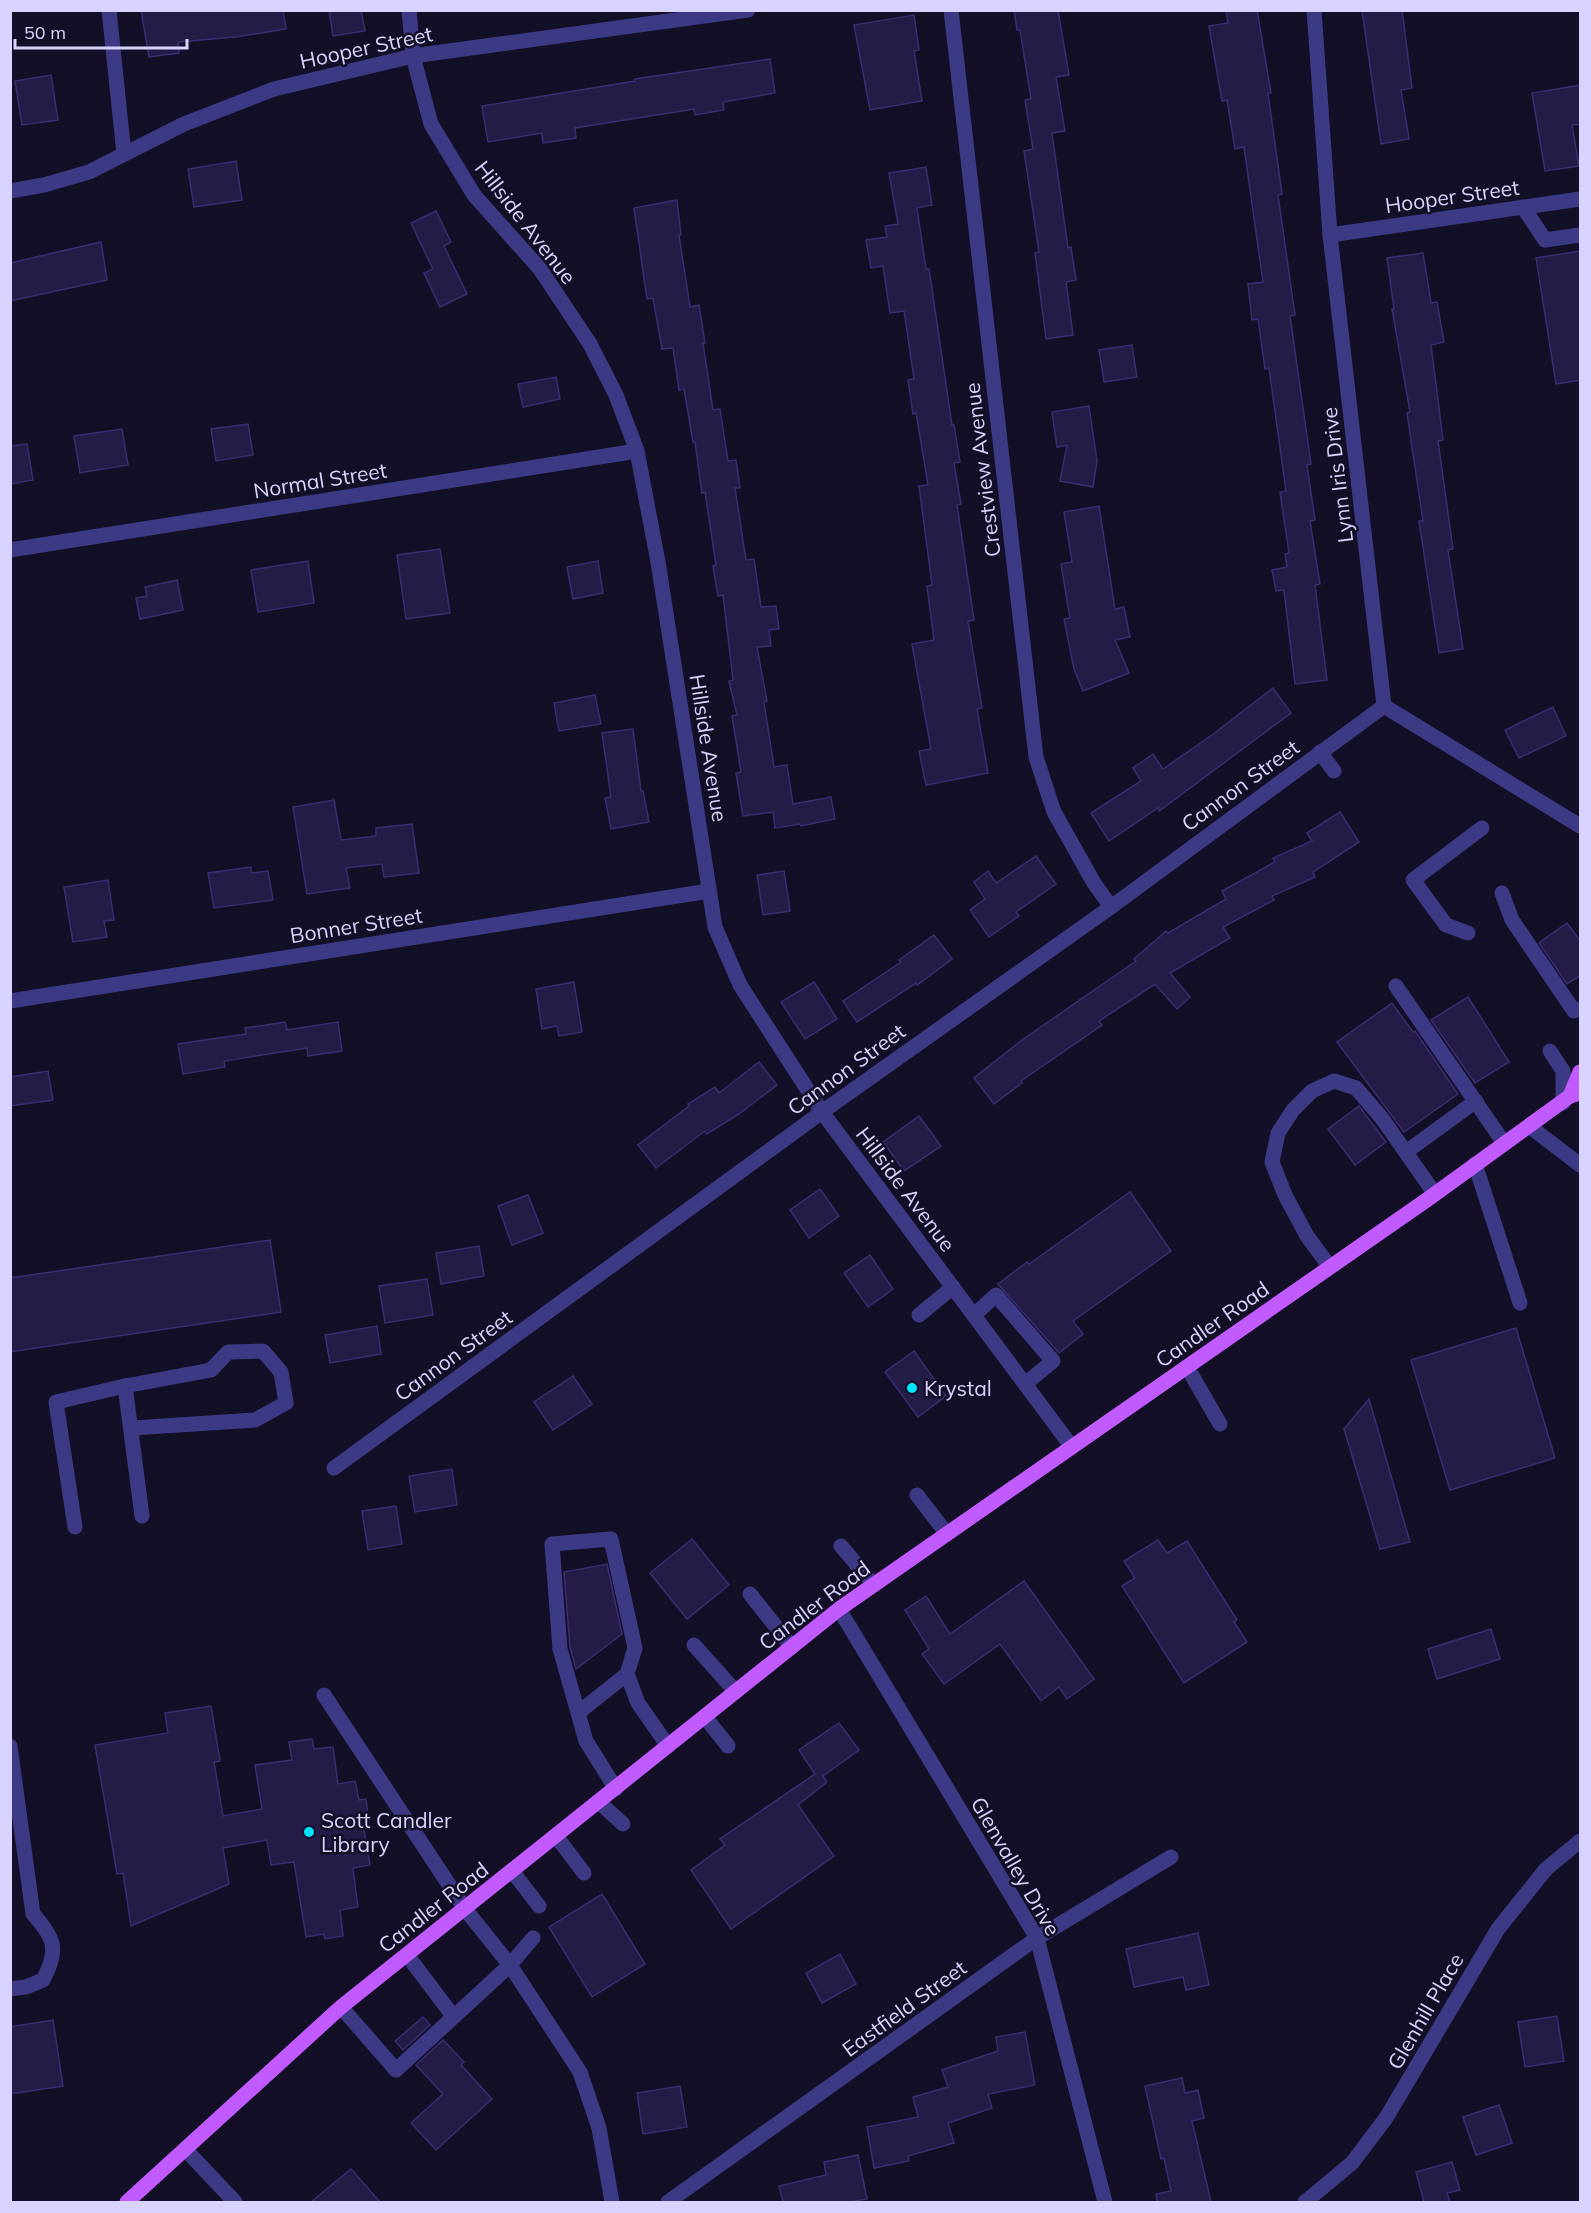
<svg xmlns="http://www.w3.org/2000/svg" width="1591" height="2213" viewBox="0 0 1591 2213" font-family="Mulish,sans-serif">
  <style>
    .building { fill: #241b47; stroke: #3b2d73; stroke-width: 1.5 }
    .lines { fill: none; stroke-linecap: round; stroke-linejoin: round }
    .minor { stroke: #3d3a85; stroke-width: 15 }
    .major { stroke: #c25bff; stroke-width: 15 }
    .poi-dot { fill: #00e5ff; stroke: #130f26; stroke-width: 2 }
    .labels { text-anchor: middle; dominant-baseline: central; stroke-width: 5; stroke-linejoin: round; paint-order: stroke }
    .street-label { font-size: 21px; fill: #d9d4ff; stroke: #130f26 }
    .poi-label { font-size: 21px; fill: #d9d4ff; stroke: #130f26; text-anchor: start }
  </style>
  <rect width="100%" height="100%" fill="#130f26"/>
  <g class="building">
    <path d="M 141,10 L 283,10 L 286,29 L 236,37 L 178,42 L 179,53 L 149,57 Z"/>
    <path d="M 329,10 L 361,10 L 365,31 L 333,36 Z"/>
    <path d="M 1014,10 L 1058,10 L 1069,75 L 1056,77 L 1065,131 L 1052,133 L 1068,248 L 1071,247 L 1076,280 L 1066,282 L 1073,335 L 1046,339 L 1035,253 L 1039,252 L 1024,151 L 1033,149 L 1025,100 L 1031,99 L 1020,30 L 1017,30 Z"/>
    <path d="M 1226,10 L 1257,10 L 1271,93 L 1268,93 L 1282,194 L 1278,195 L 1295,315 L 1290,316 L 1311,464 L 1307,465 L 1315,520 L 1310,521 L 1320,584 L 1315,585 L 1327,680 L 1295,684 L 1284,590 L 1276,591 L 1272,570 L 1287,567 L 1285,554 L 1289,553 L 1280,492 L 1286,491 L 1269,368 L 1265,369 L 1258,319 L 1252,320 L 1248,284 L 1263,282 L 1244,147 L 1235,149 L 1227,100 L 1222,101 L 1209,26 L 1228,23 Z"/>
    <path d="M 1362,10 L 1402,10 L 1412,88 L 1401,90 L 1409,139 L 1381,144 Z"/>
    <path d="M 914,15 L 919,50 L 914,51 L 922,101 L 870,110 L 854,25 Z"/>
    <path d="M 770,59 L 775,93 L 723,102 L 724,110 L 695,115 L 694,109 L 575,128 L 576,138 L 543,143 L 542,133 L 488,142 L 482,106 L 635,81 L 635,79 Z"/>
    <path d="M 51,75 L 58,120 L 22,125 L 15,81 Z"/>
    <path d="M 1581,85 L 1581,124 L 1572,125 L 1579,166 L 1545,171 L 1532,93 Z"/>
    <path d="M 236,161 L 242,200 L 194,207 L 188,169 Z"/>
    <path d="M 926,167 L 932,205 L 917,208 L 926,269 L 929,269 L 952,425 L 954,425 L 960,462 L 954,463 L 961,504 L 957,505 L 974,620 L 968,621 L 982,708 L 977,709 L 988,773 L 926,785 L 919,751 L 931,749 L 912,644 L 934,640 L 927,586 L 932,585 L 919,486 L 928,485 L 916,413 L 913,414 L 908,380 L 914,379 L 904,311 L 890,313 L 883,266 L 871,268 L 866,240 L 887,237 L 885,226 L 898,224 L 889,173 Z"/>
    <path d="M 677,200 L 681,235 L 679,235 L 690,307 L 699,305 L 705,343 L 703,343 L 713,410 L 720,409 L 728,461 L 736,460 L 740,488 L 735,488 L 746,560 L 754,559 L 761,607 L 776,606 L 779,629 L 769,630 L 771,646 L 757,647 L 767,701 L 764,702 L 774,767 L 787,765 L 793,804 L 831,797 L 835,819 L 801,826 L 800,824 L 775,828 L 773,812 L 743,816 L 736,773 L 741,772 L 732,716 L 737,715 L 729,681 L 733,680 L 723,595 L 718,596 L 713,566 L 716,565 L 705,492 L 702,493 L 695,442 L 693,442 L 684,389 L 679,390 L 673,348 L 662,349 L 653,298 L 647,299 L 634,208 Z"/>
    <path d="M 436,211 L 451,242 L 444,246 L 467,294 L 440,307 L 424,273 L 433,269 L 411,223 Z"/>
    <path d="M 101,242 L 107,280 L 10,301 L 10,263 Z"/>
    <path d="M 1581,251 L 1581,380 L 1556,384 L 1536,258 Z"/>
    <path d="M 1423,253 L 1431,303 L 1437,302 L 1444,342 L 1431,345 L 1443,440 L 1438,441 L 1453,549 L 1448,550 L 1463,649 L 1439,653 L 1419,521 L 1423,521 L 1407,413 L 1410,412 L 1392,309 L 1394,309 L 1387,258 Z"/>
    <path d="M 1132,345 L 1137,377 L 1104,382 L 1099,350 Z"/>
    <path d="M 556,377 L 560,399 L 523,407 L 518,384 Z"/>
    <path d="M 1089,406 L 1097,461 L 1093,487 L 1060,481 L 1067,445 L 1057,447 L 1052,412 Z"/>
    <path d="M 248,424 L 253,455 L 216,461 L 211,429 Z"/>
    <path d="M 122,429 L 128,465 L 80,473 L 74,436 Z"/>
    <path d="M 27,444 L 33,480 L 10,484 L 10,446 Z"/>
    <path d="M 1099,506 L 1115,609 L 1124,607 L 1130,637 L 1115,640 L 1129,673 L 1083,691 L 1074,669 L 1064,619 L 1070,618 L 1061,564 L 1072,562 L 1064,512 Z"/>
    <path d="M 440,549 L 450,613 L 406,619 L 397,555 Z"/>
    <path d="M 308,561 L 314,603 L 258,612 L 251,570 Z"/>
    <path d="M 598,561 L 603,593 L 573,599 L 567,567 Z"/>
    <path d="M 177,580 L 183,610 L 140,619 L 136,598 L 147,596 L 145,587 Z"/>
    <path d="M 1273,688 L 1291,713 L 1159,811 L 1158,808 L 1109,841 L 1091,813 L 1141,781 L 1133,768 L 1153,754 L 1163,769 L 1212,735 Z"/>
    <path d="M 595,695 L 601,724 L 559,731 L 554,703 Z"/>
    <path d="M 1553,707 L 1566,736 L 1519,758 L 1505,730 Z"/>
    <path d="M 633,729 L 641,791 L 643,791 L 649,822 L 611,829 L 605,798 L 611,797 L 602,733 Z"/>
    <path d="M 334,800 L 341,840 L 376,836 L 376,828 L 412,824 L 419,873 L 384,877 L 382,864 L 346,868 L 350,888 L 307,894 L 293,807 Z"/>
    <path d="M 1340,812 L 1359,842 L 1313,872 L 1315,877 L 1272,896 L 1274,900 L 1223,927 L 1230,938 L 1170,973 L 1190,997 L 1177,1009 L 1155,984 L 1099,1021 L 1102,1025 L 1021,1081 L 1022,1083 L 994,1104 L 974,1078 L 1022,1040 L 1136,961 L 1134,959 L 1166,931 L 1168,933 L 1226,899 L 1222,891 L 1275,862 L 1273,858 L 1312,841 L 1307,833 Z"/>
    <path d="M 1036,856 L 1056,884 L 1016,912 L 1019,916 L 989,937 L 970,910 L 985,899 L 974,882 L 988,871 L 996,883 Z"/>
    <path d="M 251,867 L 251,873 L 268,871 L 273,900 L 214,908 L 208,873 Z"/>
    <path d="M 784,871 L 790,911 L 763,915 L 757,875 Z"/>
    <path d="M 108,880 L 114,920 L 104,921 L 107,937 L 73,942 L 64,887 Z"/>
    <path d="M 1567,923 L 1581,942 L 1581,975 L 1567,984 L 1539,943 Z"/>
    <path d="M 934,935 L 952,959 L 917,985 L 916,983 L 857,1022 L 843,1001 L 901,962 L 899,960 Z"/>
    <path d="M 574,982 L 582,1032 L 559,1036 L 557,1026 L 542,1029 L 536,989 Z"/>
    <path d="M 814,982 L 837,1019 L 805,1039 L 781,1002 Z"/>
    <path d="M 1468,997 L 1509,1062 L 1475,1083 L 1431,1020 Z"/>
    <path d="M 1392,1003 L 1413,1032 L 1415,1031 L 1458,1094 L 1404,1132 L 1337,1042 Z"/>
    <path d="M 285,1022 L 287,1030 L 338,1022 L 342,1051 L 308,1056 L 307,1048 L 224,1061 L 225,1067 L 183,1074 L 178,1044 L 246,1034 L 245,1028 Z"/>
    <path d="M 759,1062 L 777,1085 L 739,1114 L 707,1134 L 705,1131 L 656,1168 L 638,1145 L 689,1106 L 688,1104 L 715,1087 L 719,1093 Z"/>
    <path d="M 48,1071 L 53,1100 L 10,1106 L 10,1077 Z"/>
    <path d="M 1359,1106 L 1386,1142 L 1355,1165 L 1328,1129 Z"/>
    <path d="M 919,1116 L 941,1146 L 904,1171 L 883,1142 Z"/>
    <path d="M 820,1189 L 839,1216 L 809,1238 L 790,1210 Z"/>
    <path d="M 1130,1192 L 1171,1251 L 1073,1321 L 1083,1334 L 1059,1353 L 998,1284 L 1027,1262 L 1029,1264 Z"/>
    <path d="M 528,1195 L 543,1233 L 512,1245 L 498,1206 Z"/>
    <path d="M 270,1240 L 281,1312 L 10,1352 L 10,1278 Z"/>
    <path d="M 479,1246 L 484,1276 L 441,1284 L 436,1253 Z"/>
    <path d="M 870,1255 L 893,1289 L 868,1307 L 844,1273 Z"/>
    <path d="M 427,1279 L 433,1315 L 385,1323 L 379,1286 Z"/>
    <path d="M 377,1326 L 381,1354 L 330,1363 L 325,1335 Z"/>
    <path d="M 1516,1328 L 1555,1458 L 1450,1490 L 1411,1360 Z"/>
    <path d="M 914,1351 L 946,1396 L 918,1417 L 885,1372 Z"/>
    <path d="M 573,1376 L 592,1404 L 553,1430 L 534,1402 Z"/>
    <path d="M 1369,1399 L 1410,1542 L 1380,1549 L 1344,1429 Z"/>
    <path d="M 452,1469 L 457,1505 L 415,1512 L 409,1476 Z"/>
    <path d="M 396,1506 L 402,1544 L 368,1550 L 362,1511 Z"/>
    <path d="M 692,1539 L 729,1585 L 687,1619 L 650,1573 Z"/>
    <path d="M 1158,1540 L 1167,1553 L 1187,1541 L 1237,1620 L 1234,1622 L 1247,1642 L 1184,1683 L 1122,1586 L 1135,1578 L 1124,1561 Z"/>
    <path d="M 607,1564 L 622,1634 L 576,1669 L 570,1647 L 564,1572 Z"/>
    <path d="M 1024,1581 L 1094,1679 L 1067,1699 L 1059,1687 L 1041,1701 L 1000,1644 L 944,1684 L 922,1654 L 929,1649 L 905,1610 L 926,1596 L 950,1634 Z"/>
    <path d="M 1491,1629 L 1500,1659 L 1437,1679 L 1428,1649 Z"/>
    <path d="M 211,1706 L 220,1761 L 214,1762 L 223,1816 L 262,1809 L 255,1765 L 292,1760 L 289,1742 L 312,1739 L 314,1749 L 333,1747 L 338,1784 L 355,1781 L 359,1800 L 366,1799 L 369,1823 L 363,1824 L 370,1865 L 353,1868 L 358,1907 L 340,1910 L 343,1936 L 325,1939 L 324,1934 L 306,1937 L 294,1862 L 271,1865 L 267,1840 L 223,1848 L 229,1884 L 131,1926 L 123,1873 L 117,1874 L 95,1745 L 168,1733 L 165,1713 Z"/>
    <path d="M 839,1723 L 859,1750 L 823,1776 L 827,1782 L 798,1805 L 834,1856 L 731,1929 L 691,1870 L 725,1845 L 720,1839 L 815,1774 L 799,1750 Z"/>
    <path d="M 602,1894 L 645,1964 L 592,1997 L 549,1927 Z"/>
    <path d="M 1198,1933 L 1209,1985 L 1186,1990 L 1183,1977 L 1134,1987 L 1126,1949 Z"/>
    <path d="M 840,1954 L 856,1984 L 822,2003 L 806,1973 Z"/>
    <path d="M 1557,2016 L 1564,2061 L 1525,2067 L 1518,2022 Z"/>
    <path d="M 423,2017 L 430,2025 L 403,2050 L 395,2041 Z"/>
    <path d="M 53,2020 L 63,2086 L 10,2094 L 10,2027 Z"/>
    <path d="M 1025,2032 L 1035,2085 L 988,2094 L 992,2108 L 948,2123 L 954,2143 L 908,2156 L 909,2161 L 874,2168 L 867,2127 L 918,2117 L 913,2097 L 948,2087 L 942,2070 L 998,2051 L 996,2037 Z"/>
    <path d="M 443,2040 L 464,2062 L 461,2065 L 492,2099 L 436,2150 L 411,2123 L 443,2094 L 416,2065 Z"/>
    <path d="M 1182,2078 L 1185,2093 L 1198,2090 L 1204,2118 L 1192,2121 L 1211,2202 L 1157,2202 L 1156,2194 L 1171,2191 L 1164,2158 L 1161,2159 L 1145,2086 Z"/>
    <path d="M 680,2086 L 687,2127 L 643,2134 L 637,2093 Z"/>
    <path d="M 1499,2105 L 1512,2143 L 1476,2155 L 1463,2117 Z"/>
    <path d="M 858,2155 L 867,2199 L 849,2202 L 783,2202 L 779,2186 L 826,2175 L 824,2162 Z"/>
    <path d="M 1452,2162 L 1460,2190 L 1447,2193 L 1450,2202 L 1424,2202 L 1416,2172 Z"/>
    <path d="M 351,2169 L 380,2202 L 311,2202 Z"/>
  </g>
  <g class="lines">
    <g class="minor">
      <path d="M 109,10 L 124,154"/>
      <path d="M 409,10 L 413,56 L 431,124 L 474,195 L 540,269 L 590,344 L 616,395 L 637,451 L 658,562 L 715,927 L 740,985 L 822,1112 L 1072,1447"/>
      <path d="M 951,10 L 1036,757 L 1054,812 L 1094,883 L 1111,907"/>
      <path d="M 1314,10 L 1330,235 L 1384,706 L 1580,826"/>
      <path d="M 10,191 L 44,185 L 89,172 L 184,124 L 274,89 L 413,56 L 748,10"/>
      <path d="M 1523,207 L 1545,240 L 1580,235"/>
      <path d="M 1330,235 L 1580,199"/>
      <path d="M 10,550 L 637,451"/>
      <path d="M 1320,752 L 1334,771"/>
      <path d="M 1502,893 L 1512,920 L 1574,1011 L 1580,1009"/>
      <path d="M 1468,933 L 1446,925 L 1413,880 L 1482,828"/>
      <path d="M 1396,986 L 1504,1143"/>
      <path d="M 10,1001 L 709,891"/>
      <path d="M 1550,1051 L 1563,1071 L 1563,1103"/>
      <path d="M 1529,1126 L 1580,1165"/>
      <path d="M 1406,1152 L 1476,1101"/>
      <path d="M 1475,1164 L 1520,1303"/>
      <path d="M 1330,1267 L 1307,1236 L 1285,1195 L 1272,1162 L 1278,1133 L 1293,1110 L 1312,1091 L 1334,1081 L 1356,1088 L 1381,1117 L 1435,1194"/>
      <path d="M 919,1315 L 953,1287"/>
      <path d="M 974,1315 L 996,1295 L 1053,1361 L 1025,1384"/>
      <path d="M 1187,1367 L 1220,1424"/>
      <path d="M 125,1386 L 211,1370 L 228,1352 L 263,1351 L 281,1372 L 286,1403 L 255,1420 L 132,1428"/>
      <path d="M 334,1468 L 822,1112 L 1111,907 L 1384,706"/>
      <path d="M 917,1495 L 947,1534"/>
      <path d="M 75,1527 L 56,1402 L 125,1386 L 142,1516"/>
      <path d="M 841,1546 L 874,1585"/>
      <path d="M 750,1594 L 792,1647"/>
      <path d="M 839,1609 L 1037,1938 L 1105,2202"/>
      <path d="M 694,1645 L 736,1692"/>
      <path d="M 627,1674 L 638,1703 L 668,1746"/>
      <path d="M 324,1695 L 465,1909 L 510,1965 L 580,2072 L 599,2128 L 612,2202"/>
      <path d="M 578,1713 L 627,1674 L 635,1648 L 611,1539 L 552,1544 L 560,1649 L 586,1741 L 616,1789"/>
      <path d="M 705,1717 L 728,1746"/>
      <path d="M 10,1746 L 33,1914 C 55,1938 59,1950 43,1980 L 26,1987 L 10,1989"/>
      <path d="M 599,1802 L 623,1824"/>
      <path d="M 556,1836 L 584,1873"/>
      <path d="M 512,1871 L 539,1906"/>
      <path d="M 407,1955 L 453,2016"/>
      <path d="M 341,2007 L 396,2070 L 510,1965 L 533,1938"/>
      <path d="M 185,2149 L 235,2202"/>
      <path d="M 668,2202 L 1037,1938 L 1171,1857"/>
      <path d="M 1305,2202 L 1352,2163 L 1386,2118 L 1498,1929 L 1546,1869 L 1580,1841"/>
    </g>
    <g class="major">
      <path d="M 1570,1096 L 1580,1072"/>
      <path d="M 127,2202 L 341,2007 L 839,1609 L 1428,1199 L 1570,1096 L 1580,1093"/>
    </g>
  </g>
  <g class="poi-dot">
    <circle cx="912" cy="1388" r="6"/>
    <circle cx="309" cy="1832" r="6"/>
  </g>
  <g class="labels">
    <g class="street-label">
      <text transform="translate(366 47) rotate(-12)">Hooper Street</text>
      <text transform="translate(1452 196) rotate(-8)">Hooper Street</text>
      <text transform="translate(526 222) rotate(52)">Hillside Avenue</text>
      <text transform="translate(982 470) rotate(-97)">Crestview Avenue</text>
      <text transform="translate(1337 475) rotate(-97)">Lynn Iris Drive</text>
      <text transform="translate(320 480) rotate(-9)">Normal Street</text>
      <text transform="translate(709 748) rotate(81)">Hillside Avenue</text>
      <text transform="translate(1240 785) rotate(-36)">Cannon Street</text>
      <text transform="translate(356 925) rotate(-9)">Bonner Street</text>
      <text transform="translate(846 1069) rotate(-36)">Cannon Street</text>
      <text transform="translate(906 1189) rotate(53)">Hillside Avenue</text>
      <text transform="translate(1212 1324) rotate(-35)">Candler Road</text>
      <text transform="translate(453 1355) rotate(-36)">Cannon Street</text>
      <text transform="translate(814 1605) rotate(-37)">Candler Road</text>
      <text transform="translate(1016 1866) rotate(60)">Glenvalley Drive</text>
      <text transform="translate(433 1907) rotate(-38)">Candler Road</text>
      <text transform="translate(904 2008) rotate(-36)">Eastfield Street</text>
      <text transform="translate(1425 2011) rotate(-60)">Glenhill Place</text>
    </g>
    <g class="poi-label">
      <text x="924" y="1388">Krystal</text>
      <text x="321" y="1820">Scott Candler<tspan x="321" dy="24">Library</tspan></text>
    </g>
  </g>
  <rect width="1591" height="2213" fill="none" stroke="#d9d4ff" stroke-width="24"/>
  <path d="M15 39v9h172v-9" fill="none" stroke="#d9d4ff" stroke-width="3"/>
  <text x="24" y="39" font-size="18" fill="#d9d4ff" stroke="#130f26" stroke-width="4.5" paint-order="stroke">50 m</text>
</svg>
